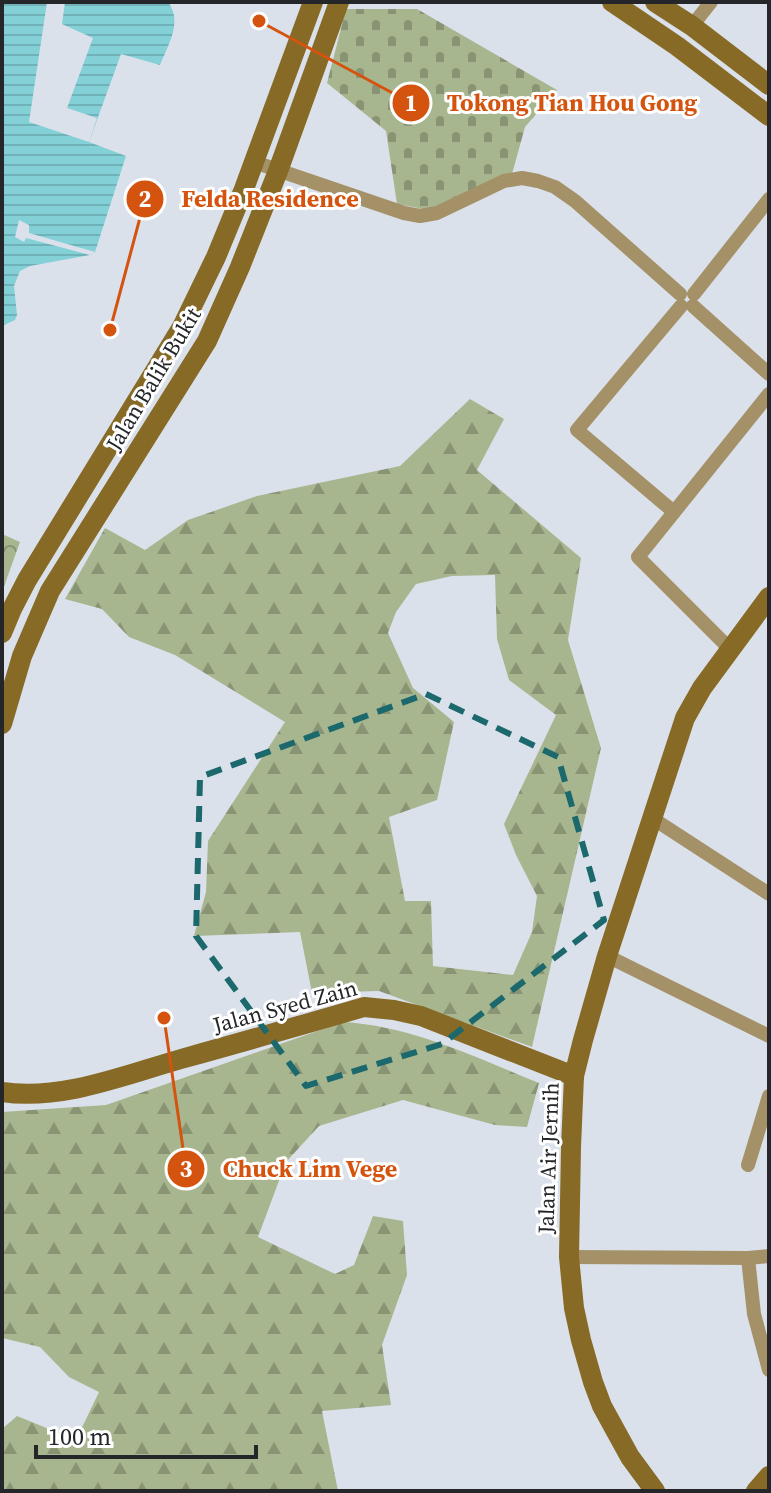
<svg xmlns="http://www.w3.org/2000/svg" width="771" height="1493" viewBox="0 0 771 1493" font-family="'Source Serif 4',serif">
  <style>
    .forest { fill: url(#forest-firs); fill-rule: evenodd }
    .cemetery { fill: url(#cemetery-stones) }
    .park { fill: url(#park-crowns) }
    .water { fill: url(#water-rules) }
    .pier { fill: #dbe1eb }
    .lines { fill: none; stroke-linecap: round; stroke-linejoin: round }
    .street { stroke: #a49168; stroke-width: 14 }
    .secondary { stroke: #866a25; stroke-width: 20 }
    .marked { fill: none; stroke: #1b686d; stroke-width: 6; stroke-dasharray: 16 10; stroke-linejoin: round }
    .labels { text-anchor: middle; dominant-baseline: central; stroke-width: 6; stroke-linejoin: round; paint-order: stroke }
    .street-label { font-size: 22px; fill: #24262a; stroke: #fff }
    .leader { fill: none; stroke: #d4540f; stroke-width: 3 }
    .callout-dot { fill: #d4540f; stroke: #fff; stroke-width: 3 }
    .mark-label { font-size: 24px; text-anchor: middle; font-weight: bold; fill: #fff }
    .callout-label { font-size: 24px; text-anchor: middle; font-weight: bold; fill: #d4540f; stroke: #fff; stroke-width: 6; stroke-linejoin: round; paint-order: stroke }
  </style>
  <defs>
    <pattern id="forest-firs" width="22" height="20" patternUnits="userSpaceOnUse" patternTransform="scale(2)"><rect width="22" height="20" fill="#a7b68e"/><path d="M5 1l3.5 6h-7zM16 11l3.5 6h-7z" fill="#889474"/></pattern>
    <pattern id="cemetery-stones" width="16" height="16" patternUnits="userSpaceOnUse" patternTransform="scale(2)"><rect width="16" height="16" fill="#a7b68e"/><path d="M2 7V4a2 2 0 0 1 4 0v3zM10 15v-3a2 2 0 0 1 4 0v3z" fill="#889474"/></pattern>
    <pattern id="park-crowns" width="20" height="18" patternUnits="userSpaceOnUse" patternTransform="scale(2)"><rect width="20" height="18" fill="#a7b68e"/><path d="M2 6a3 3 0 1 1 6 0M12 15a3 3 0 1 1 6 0" fill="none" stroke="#889474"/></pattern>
    <pattern id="water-rules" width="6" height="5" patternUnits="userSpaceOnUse" patternTransform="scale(2)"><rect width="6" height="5" fill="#83d0d7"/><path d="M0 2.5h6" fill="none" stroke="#71b2b9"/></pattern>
  </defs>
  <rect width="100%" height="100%" fill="#dbe1eb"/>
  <g class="forest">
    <path d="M 470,399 L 504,419 L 477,470 L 581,558 L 568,640 L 601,748 L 532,1047 L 379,991 L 312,993 L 300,932 L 194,936 L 206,892 L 208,841 L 285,722 L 175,655 L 129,637 L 102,609 L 65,599 L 105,528 L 145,550 L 188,520 L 257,496 L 400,466 ZM 495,575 L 497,639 L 509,680 L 556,715 L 504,824 L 516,855 L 537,896 L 532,932 L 513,975 L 433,966 L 431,901 L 405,901 L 389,817 L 437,800 L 454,722 L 413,688 L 388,633 L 396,612 L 416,584 L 452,576 Z"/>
    <path d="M 343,1022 C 412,1026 475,1057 539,1083 L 527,1127 L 495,1125 L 403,1100 L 319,1126 L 286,1162 L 258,1237 L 335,1274 L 354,1265 L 373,1216 L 403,1221 L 407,1275 L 382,1345 L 391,1405 L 322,1411 L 338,1491 L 2,1491 L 2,1429 L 17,1416 L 76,1440 L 99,1392 L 69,1377 L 40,1347 L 2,1338 L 2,1112 L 106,1105 Z"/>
  </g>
  <path class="cemetery" d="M 346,9 L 417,9 L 557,90 L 525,127 L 512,174 L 429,210 L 397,204 L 386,131 L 327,83 Z"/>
  <path class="park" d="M 2,534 L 20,542 L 2,592 Z"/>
  <path class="water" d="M 2,2 L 168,2 C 183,22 168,45 160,65 L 121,54 L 89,142 L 126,156 L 95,252 L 90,255 L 30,266 L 20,271 L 14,286 L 17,315 L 15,320 L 2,326 Z"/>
  <g class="pier">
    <path d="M 47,2 L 65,2 L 62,24 L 93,38 L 67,108 L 97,118 L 89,142 L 29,122 Z"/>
    <path d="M 19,220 L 29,225 L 29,233 L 95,252 L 90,255 L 26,238 L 24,242 L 15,237 Z"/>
  </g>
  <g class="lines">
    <g class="street">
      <path d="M 692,26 L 711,2"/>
      <path d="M 254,162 L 404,213 L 420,216 L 437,213 L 504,181 L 522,178 L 538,181 L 555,187 L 575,201 L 680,294"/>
      <path d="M 694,294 L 769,199"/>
      <path d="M 693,306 L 769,374"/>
      <path d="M 674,512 L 577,430 L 681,306"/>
      <path d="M 730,649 L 638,557 L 769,394"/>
      <path d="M 652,818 L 769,894"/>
      <path d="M 607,956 L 769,1036"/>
      <path d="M 748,1165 L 769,1096"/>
      <path d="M 569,1257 L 748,1258 L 769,1256"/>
      <path d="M 748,1258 L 754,1314 L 769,1370"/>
    </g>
    <g class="secondary">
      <path d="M 612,2 L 677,46 L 769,116"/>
      <path d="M 655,2 L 692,26 L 769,85"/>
      <path d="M 2,633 L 12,609 L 27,580 L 182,327 L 216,257 L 244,189 L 313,2"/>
      <path d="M 2,724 L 22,656 L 50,591 L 207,341 L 240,267 L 278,171 L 339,2"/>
      <path d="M 2,1092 C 61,1101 125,1075 181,1059 C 242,1042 303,1025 364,1007 L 394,1010 L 421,1016 L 574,1076"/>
      <path d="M 655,1491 L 630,1457 L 602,1406 L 593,1382 L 581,1340 L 574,1308 L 569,1257 L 571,1147 L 574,1076 L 583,1040 L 607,956 L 685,718 L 702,688 L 769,597"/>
      <path d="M 756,1491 L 769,1476"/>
    </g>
  </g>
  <path class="marked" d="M 426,694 L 558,757 L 604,920 L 442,1044 L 306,1086 L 196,936 L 200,777 Z"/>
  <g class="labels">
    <g class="street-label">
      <text transform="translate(153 379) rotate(-59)">Jalan Balik Bukit</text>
      <text transform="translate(285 1006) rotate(-15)">Jalan Syed Zain</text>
      <text transform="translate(548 1158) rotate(-88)">Jalan Air Jernih</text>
    </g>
  </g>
  <path class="leader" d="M259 21L411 103M110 330L145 199M164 1018L186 1169"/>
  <g class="callout-dot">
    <circle cx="259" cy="21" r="8"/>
    <circle cx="110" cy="330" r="8"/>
    <circle cx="164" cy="1018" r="8"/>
    <circle cx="411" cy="103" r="20"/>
    <circle cx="145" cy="199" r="20"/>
    <circle cx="186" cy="1169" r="20"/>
  </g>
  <g class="mark-label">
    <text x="411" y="111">1</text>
    <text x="145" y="207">2</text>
    <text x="186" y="1177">3</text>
  </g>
  <g class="callout-label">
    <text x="572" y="111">Tokong Tian Hou Gong</text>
    <text x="270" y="207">Felda Residence</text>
    <text x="310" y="1177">Chuck Lim Vege</text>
  </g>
  <rect width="771" height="1493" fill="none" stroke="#24262a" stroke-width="8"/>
  <path d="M36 1445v12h220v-12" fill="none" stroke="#24262a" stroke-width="4"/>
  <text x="48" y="1445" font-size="24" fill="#24262a" stroke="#ffffff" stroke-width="6" paint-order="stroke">100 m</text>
</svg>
